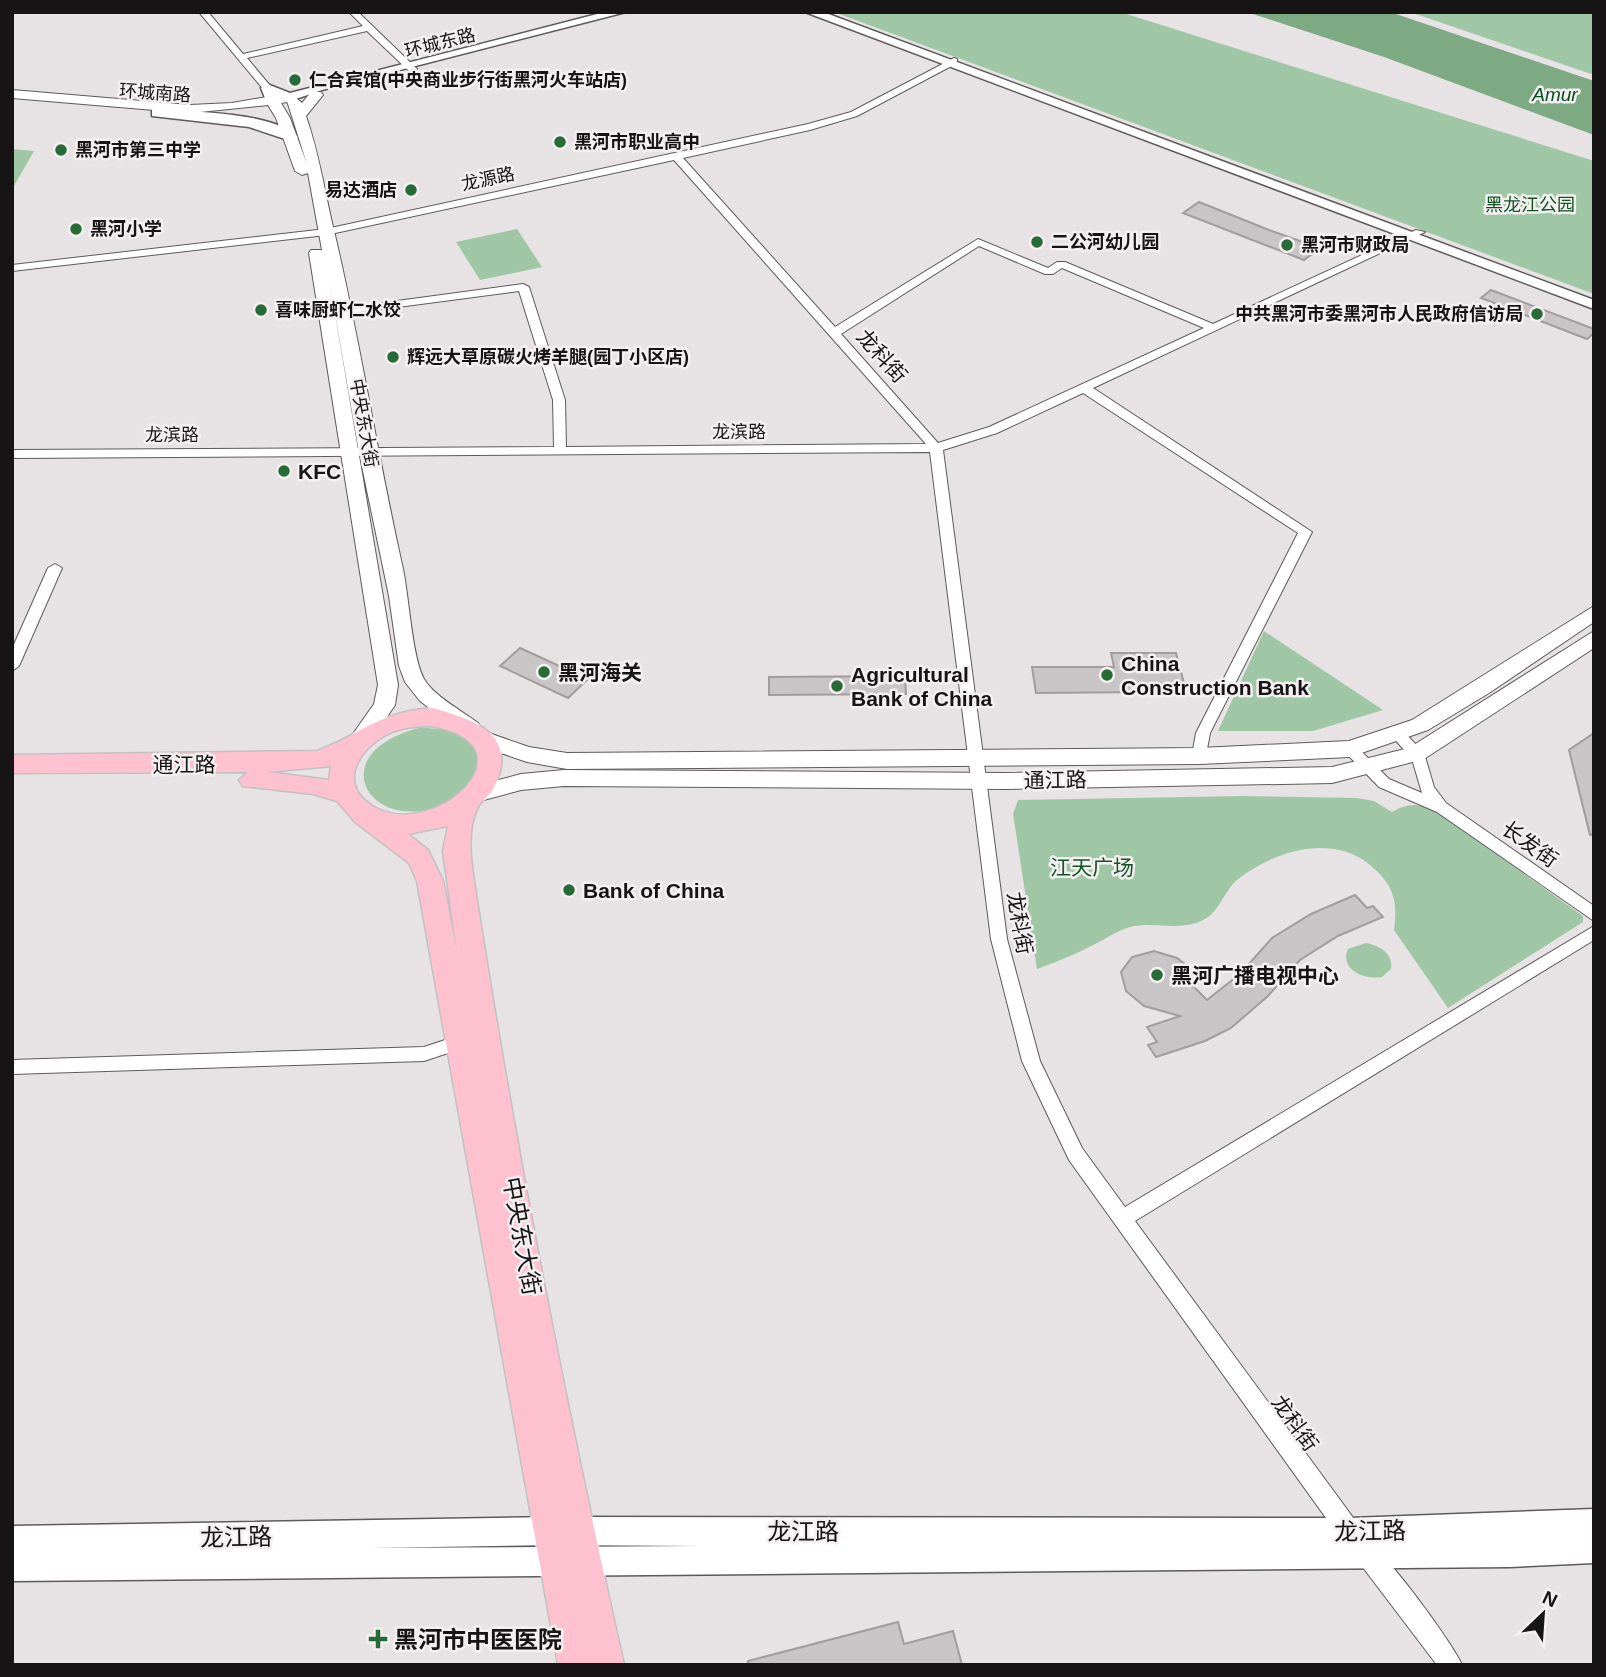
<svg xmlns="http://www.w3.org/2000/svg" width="1606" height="1677" viewBox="0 0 1606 1677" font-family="Arial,'Noto Sans SC',sans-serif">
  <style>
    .green { fill: #a0c7a5 }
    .water { fill: #7da983 }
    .building { fill: #c9c4c5; stroke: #a19c9d; stroke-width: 2 }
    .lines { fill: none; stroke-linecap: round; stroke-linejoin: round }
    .minor-casing { stroke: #5e5a5b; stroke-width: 2 }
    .tertiary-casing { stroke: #5e5a5b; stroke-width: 3 }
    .secondary-casing { stroke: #5e5a5b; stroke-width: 2 }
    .primary-casing { stroke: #c2c2c2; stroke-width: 3 }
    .minor { fill: #fff; fill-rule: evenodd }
    .tertiary { fill: #fff; fill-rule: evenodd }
    .secondary { fill: #fff; fill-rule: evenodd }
    .primary { fill: #fdc1cf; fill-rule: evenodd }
    .poi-dot { fill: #276c37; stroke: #f4eff0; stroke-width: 2.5 }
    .labels { text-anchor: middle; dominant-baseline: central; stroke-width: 5; stroke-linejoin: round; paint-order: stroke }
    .far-street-label { font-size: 18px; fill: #161415; stroke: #f4eff0 }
    .far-poi-label { font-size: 18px; font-weight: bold; fill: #161415; stroke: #f4eff0; text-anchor: start }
    .far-park-label { font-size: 18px; fill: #115525; stroke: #f4eff0 }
    .far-water-label { font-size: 19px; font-style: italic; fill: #064e1e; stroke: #f4eff0 }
    .street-label { font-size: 21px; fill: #161415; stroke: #f4eff0 }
    .poi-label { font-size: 21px; font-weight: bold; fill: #161415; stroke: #f4eff0; text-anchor: start }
    .park-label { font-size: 21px; fill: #115525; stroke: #f4eff0 }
    .near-street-label { font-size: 24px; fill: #161415; stroke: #f4eff0 }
    .near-poi-label { font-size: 24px; font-weight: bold; fill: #161415; stroke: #f4eff0; text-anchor: start }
  </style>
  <rect width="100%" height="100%" fill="#e7e2e3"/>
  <g class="green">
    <path d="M 834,12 L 1120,12 L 1594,161 L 1594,294 Z"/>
    <path d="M 1410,12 L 1594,12 L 1594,75 Z"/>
    <path d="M 12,149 L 34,151 L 14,186 L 12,186 Z"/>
    <path d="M 517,229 L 542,267 L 480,280 L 456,242 Z"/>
    <path d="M 1264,631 L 1383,710 L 1313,731 L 1218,731 Z"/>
    <path d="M 419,728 C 449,727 497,738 475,778 C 473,782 470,790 467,793 C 463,797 453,799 448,802 C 372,840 318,754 419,728 Z"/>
    <path d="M 1241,796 L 1357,798 L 1374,801 L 1392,812 C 1408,802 1422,803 1438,813 L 1583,916 L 1583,922 L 1448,1008 L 1394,930 C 1398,901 1394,885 1370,865 C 1332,833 1273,851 1237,880 C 1224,891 1219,913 1203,920 C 1179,932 1154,921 1130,927 C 1116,931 1104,940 1091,946 C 1074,955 1056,962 1037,969 L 1013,814 L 1018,800 Z"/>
    <path d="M 1366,943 C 1380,946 1393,953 1391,969 L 1382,977 C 1365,980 1339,970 1348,949 Z"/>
  </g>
  <path class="water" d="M 1247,12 L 1390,12 L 1594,81 L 1594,135 L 1384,57 Z"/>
  <g class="building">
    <path d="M 1199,202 L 1269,230 L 1320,248 L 1304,260 L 1183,213 Z"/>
    <path d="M 1491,290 L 1594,329 L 1594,333 L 1587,339 L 1481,298 Z"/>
    <path d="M 520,648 L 588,679 L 568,698 L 500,666 Z"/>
    <path d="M 1111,653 L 1176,653 L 1184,683 L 1148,684 L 1150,692 L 1036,693 L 1032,667 L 1114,667 Z"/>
    <path d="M 905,676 L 906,694 L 769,695 L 769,677 Z"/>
    <path d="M 1594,733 L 1594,834 L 1590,835 L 1569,750 Z"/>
    <path d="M 1355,895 L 1367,908 L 1373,906 L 1383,917 L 1338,936 L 1300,960 L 1268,996 L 1231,1028 L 1205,1041 L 1156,1057 L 1148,1045 L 1157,1042 L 1147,1027 L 1180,1016 L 1144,1006 L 1126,991 L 1121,972 L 1132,957 L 1154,951 L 1177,958 L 1186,965 L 1192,974 L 1194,987 L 1207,1000 L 1241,973 L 1272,938 L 1311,914 Z"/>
    <path d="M 898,1622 L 904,1644 L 953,1631 L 962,1665 L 748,1665 L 748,1661 Z"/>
  </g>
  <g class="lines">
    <g class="minor-casing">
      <g id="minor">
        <path d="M 199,12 L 208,12 L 243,54 L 363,26 L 349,12 L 358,12 L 417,69 L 409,71 L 367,31 L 247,58 L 272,88 L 264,90 Z"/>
        <path d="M 954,58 L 957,59 L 957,63 L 857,116 L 810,130 L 683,158 L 835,327 L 978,239 L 1048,268 L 1057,262 L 1065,262 L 1213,324 L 1416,230 L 1425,232 L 1093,388 L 1312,532 L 1210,733 L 1205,760 L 1195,760 L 1192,756 L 1196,733 L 1298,533 L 1083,393 L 997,433 L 943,450 L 1007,939 L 1040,1061 L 1082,1148 L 1125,1207 L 1594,926 L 1594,940 L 1135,1221 L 1360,1527 L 1363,1535 L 1360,1543 L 1352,1546 L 1344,1543 L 1069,1160 L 1022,1061 L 991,939 L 930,452 L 12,458 L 12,450 L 554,447 L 553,400 L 519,291 L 345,314 L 339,311 L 345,308 L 523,284 L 529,287 L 565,400 L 566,447 L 926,444 L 674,160 L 326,235 L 12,271 L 12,265 L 326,229 L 808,124 L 851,112 ZM 979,246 L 1045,274 L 1053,274 L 1062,268 L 1204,328 L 989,427 L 938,443 L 841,334 Z"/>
        <path d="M 55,564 L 62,568 L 19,666 L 12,671 L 12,649 L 48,568 Z"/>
        <path d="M 1398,730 L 1403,731 L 1424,753 L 1434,787 L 1446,803 L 1594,906 L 1594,921 L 1437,812 L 1379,787 L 1342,749 L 1350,744 L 1355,745 L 1389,779 L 1422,793 L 1412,759 L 1391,735 Z"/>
        <path d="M 460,1035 L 466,1037 L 469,1042 L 466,1047 L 424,1061 L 12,1074 L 12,1060 L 424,1047 Z"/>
        <path d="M 1366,1542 C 1385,1550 1453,1644 1462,1665 L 1437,1665 L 1358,1561 L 1355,1553 L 1358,1545 Z"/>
      </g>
    </g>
    <g class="tertiary-casing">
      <g id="tertiary">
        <path d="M 605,12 L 626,12 L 322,90 L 290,101 L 277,96 L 277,103 L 267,103 L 261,88 L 267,84 L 290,93 Z"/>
        <path d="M 805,12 L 823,12 L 1594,300 L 1594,309 Z"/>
        <path d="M 157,109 C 191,112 274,112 298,137 L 291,141 L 249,127 L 152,116 L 152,110 Z"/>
        <path d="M 1594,1509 L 1594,1563 L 1510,1567 L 12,1581 L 12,1526 L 552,1517 L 1350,1518 ZM 552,1545 L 702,1546 L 370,1548 Z"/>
      </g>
    </g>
    <g class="secondary-casing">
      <g id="secondary">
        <path d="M 12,90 L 190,105 L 232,103 L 290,93 L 302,103 L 311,92 L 321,92 L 323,95 L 306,116 C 320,156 325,195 335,235 C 361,346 378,458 403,569 C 409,597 412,657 424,679 C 435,697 461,710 478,723 L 481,728 L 478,733 L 483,731 L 529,747 L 567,753 L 1200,748 L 1349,741 L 1412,720 L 1594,606 L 1594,622 L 1489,693 L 1428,730 L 1350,757 L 1200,764 L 567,769 L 527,762 L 475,744 L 472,739 L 475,734 L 462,733 L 420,701 L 405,682 L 399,666 L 389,596 L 359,452 L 329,279 L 398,685 L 395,705 L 367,746 L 351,746 L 348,741 L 374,704 L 378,685 L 309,253 L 311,250 L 322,250 L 308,173 L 302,175 L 295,171 L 276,118 L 268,105 L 190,113 L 12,98 ZM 287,102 L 288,104 L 307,164 L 290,118 L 281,103 Z"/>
        <path d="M 1594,631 L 1594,648 L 1424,759 L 1332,783 L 1005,789 L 564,786 L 521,790 L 480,801 L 472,799 L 469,793 L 472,787 L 521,774 L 564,770 L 1005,773 L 1332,767 L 1409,748 Z"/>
      </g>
    </g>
    <g class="primary-casing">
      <path id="primary" d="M 433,708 C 474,720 520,734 494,787 C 491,795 482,799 478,807 C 464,834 473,872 477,901 C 517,1157 567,1412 624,1665 L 558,1665 L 417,881 L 409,863 L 355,822 L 337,801 L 313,794 L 243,786 L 239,780 L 248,772 L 12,773 L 12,755 L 317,751 C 364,733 378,712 433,708 ZM 432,726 C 441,728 450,730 458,734 C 517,763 433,835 378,809 C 335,788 356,749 390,733 C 403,727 418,726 432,726 ZM 331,766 L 329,780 L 267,772 ZM 448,826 L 443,851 L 457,952 L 443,881 L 428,850 L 408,834 Z"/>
    </g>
    <use href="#minor" class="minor"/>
    <use href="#tertiary" class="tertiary"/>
    <use href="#secondary" class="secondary"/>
    <use href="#primary" class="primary"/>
  </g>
  <g class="poi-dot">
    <circle cx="295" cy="80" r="7"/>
    <circle cx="560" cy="142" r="7"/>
    <circle cx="61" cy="150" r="7"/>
    <circle cx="411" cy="190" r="7"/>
    <circle cx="76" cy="229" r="7"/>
    <circle cx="1037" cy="242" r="7"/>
    <circle cx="1287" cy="245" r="7"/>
    <circle cx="261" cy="310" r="7"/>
    <circle cx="1537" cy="314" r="7"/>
    <circle cx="393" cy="357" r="7"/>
    <circle cx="284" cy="471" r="7"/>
    <circle cx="544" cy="672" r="7"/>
    <circle cx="1107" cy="675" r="7"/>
    <circle cx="837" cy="686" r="7"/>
    <circle cx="569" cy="890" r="7"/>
    <circle cx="1157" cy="975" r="7"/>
    <path d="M374.5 1628.5h7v7h7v7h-7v7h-7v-7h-7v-7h7z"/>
  </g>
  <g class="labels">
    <g class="far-street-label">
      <text transform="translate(440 43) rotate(-14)">环城东路</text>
      <text transform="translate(155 93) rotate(4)">环城南路</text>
      <text transform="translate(488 179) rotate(-12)">龙源路</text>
      <text transform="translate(364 423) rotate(80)">中央东大街</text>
      <text x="739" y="432">龙滨路</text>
      <text x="172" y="435">龙滨路</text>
    </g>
    <g class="far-poi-label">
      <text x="309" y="80">仁合宾馆(中央商业步行街黑河火车站店)</text>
      <text x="574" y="142">黑河市职业高中</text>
      <text x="75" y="150">黑河市第三中学</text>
      <text x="397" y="190" text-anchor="end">易达酒店</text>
      <text x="90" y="229">黑河小学</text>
      <text x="1051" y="242">二公河幼儿园</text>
      <text x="1301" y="245">黑河市财政局</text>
      <text x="275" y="310">喜味厨虾仁水饺</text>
      <text x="1523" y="314" text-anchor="end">中共黑河市委黑河市人民政府信访局</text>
      <text x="407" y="357">辉远大草原碳火烤羊腿(园丁小区店)</text>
    </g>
    <g class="far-park-label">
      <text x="1530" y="205">黑龙江公园</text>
    </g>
    <g class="far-water-label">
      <text x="1555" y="94">Amur</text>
    </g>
    <g class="street-label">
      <text transform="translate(882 356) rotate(48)">龙科街</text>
      <text x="184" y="764">通江路</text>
      <text transform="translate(1055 780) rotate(-1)">通江路</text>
      <text transform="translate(1530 844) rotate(35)">长发街</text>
      <text transform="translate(1020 923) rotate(80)">龙科街</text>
      <text transform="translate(1295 1423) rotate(54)">龙科街</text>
    </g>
    <g class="poi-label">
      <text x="298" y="471">KFC</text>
      <text x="1121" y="663">China<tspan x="1121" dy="24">Construction Bank</tspan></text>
      <text x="558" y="672">黑河海关</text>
      <text x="851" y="674">Agricultural<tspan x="851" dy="24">Bank of China</tspan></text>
      <text x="583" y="890">Bank of China</text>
      <text x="1171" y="975">黑河广播电视中心</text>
    </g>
    <g class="park-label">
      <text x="1092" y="867">江天广场</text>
    </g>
    <g class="near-street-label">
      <text transform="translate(522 1236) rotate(80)">中央东大街</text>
      <text x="803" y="1531">龙江路</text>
      <text transform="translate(1370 1531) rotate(-1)">龙江路</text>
      <text transform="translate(236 1537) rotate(-1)">龙江路</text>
    </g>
    <g class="near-poi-label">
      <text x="394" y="1639">黑河市中医医院</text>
    </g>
  </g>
  <rect width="1606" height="1677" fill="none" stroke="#161415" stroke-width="28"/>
  <g transform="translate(1543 1614) rotate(25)" stroke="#f4eff0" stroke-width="5" paint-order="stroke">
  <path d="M0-5L12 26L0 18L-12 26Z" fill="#161415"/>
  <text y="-10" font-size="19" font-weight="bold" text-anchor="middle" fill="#161415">N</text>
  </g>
</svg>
